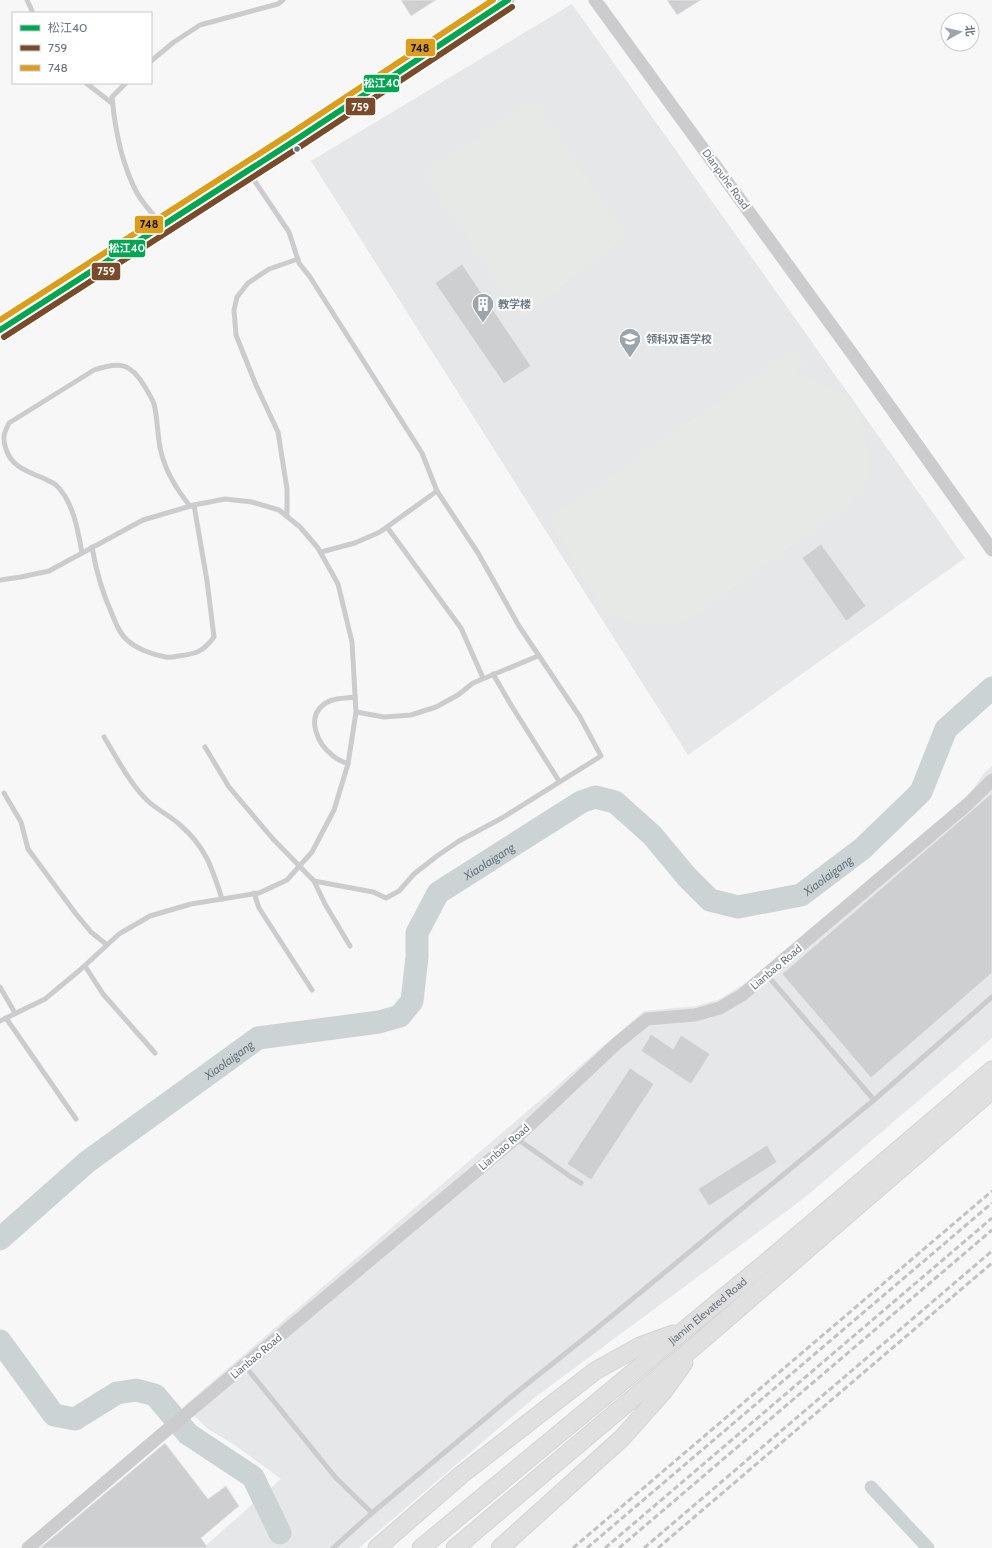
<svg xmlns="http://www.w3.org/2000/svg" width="992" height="1548" viewBox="0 0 992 1548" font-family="Cabin,'Noto Sans SC',sans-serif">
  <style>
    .built { fill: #e6e7e8 }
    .green { fill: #e6e9e5 }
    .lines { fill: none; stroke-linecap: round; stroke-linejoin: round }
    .canal { stroke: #ccd3d5; stroke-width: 13 }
    .river { stroke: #ccd3d5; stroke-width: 23 }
    .building { fill: #cecfd0; stroke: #e6e6e6 }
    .trunk-casing { stroke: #d3d4d4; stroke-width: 19 }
    .service { stroke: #ccccce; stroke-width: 5 }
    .tertiary { stroke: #ccccce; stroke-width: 13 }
    .trunk { stroke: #e0e0e1; stroke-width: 17 }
    .rail { stroke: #c1c2c3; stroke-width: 3; stroke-dasharray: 6 3; stroke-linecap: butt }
    .bus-1-casing { stroke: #fff; stroke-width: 9 }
    .bus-2-casing { stroke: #fff; stroke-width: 9 }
    .bus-3-casing { stroke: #fff; stroke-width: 9 }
    .bus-1 { stroke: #00a651; stroke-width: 6 }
    .bus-2 { stroke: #7a4b2a; stroke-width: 6 }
    .bus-3 { stroke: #db9d1a; stroke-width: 6 }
    .bus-dot { fill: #6b7783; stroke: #fff; stroke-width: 1.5 }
    .labels { text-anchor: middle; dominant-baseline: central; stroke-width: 4; stroke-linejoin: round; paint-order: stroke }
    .street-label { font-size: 11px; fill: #6b7783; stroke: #fff }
    .poi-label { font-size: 11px; font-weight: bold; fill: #6b7783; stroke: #fff; text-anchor: start }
    .water-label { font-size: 12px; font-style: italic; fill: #67777f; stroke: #fff }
    .line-badge { stroke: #fff; stroke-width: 1.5 }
    .badge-label { font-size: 11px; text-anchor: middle; font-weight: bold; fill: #fff }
    .pale-badge-label { font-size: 11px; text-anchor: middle; font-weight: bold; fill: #111 }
  </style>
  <rect width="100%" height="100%" fill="#f7f7f7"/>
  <g class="built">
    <path d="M 572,4 L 965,558 L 688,755 L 311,161 Z"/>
    <path d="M 992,766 L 992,1038 L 803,1199 L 534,1398 L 359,1548 L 203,1548 L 281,1479 L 236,1446 L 208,1429 L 184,1406 L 644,1011 L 696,1006 L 718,1000 L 747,982 L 967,798 L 984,773 Z"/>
  </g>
  <g class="green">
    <path d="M 533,100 L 626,236 L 522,318 L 423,174 Z"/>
    <path d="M 795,348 L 805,362 L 791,374 L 818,381 L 843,395 L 850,401 L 863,423 L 869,464 L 868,475 L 862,487 L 851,504 L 685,622 L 637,624 L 604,613 L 550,519 Z"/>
  </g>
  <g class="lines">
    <path class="canal" d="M 871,1487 L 928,1548"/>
    <g class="river">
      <path id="s1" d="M 0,1239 L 87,1162 L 258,1038 L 379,1022 L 400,1016 L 412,1001 L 417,957 L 417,933 L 438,893 L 581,802 L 595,797 L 615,802 L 652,835 L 687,877 L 710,900 L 738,907 L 801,895 L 862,849 L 921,792 L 946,729 L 992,688"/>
      <path d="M 0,1341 L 54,1415 L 75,1419 L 117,1393 L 136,1390 L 155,1395 L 188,1434 L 253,1477 L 280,1533"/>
    </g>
  </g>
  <g class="building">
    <path d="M 401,0 L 436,0 L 411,16 Z"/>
    <path d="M 667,0 L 701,0 L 677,15 Z"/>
    <path d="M 462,264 L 531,366 L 504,384 L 435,283 Z"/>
    <path d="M 821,544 L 866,606 L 846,621 L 802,558 Z"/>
    <path d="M 992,793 L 992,973 L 871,1078 L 782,974 Z"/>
    <path d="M 651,1034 L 673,1049 L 681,1035 L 710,1054 L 691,1084 L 641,1051 Z"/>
    <path d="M 630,1068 L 654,1084 L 591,1180 L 567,1164 Z"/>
    <path d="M 767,1145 L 777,1162 L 709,1206 L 698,1189 Z"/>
    <path d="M 165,1443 L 208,1499 L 226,1486 L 239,1506 L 201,1538 L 208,1548 L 40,1548 Z"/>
  </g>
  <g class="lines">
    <g class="trunk-casing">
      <g id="trunk">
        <path d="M 377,1548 L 461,1475 L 595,1371 L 640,1346 L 673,1334"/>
        <path id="s2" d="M 421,1548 L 769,1260 L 992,1070"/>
        <path d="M 455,1548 L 702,1340 L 992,1090"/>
        <path d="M 500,1548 L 622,1438 L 663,1392 L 684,1363"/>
      </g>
    </g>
    <g class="service">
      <path d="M 27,0 L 33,13"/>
      <path d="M 151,61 L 174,42 L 200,25 L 278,4 L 283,0"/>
      <path d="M 86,83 L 113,104"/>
      <path d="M 126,83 L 112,97 C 115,130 121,163 137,193 C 143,204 154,215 162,225"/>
      <path d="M 248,171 L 289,232 L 299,263 L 310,277 L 422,453 L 437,491 L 478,553 L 519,626 L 580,717 L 601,756 L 502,818 L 459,841 L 437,856 L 414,874 L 399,891 L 386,898 L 373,892 L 314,881"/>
      <path d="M 287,516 L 287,489 L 278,432 L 256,385 L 236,335 L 234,310 L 237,297 L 248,283 L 269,269 L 298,259"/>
      <path d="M 387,527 L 461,628 L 483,678"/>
      <path d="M 92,547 C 96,571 102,592 112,614 C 115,622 119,632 125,638 C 134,648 153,655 166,657 C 170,658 174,657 178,656 C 196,654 203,652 214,637 L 207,581 L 194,505"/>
      <path d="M 321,552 L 355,543 L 380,532 L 437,491"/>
      <path d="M 82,553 C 78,530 73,501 56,485 C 53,482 48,481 45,479 C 29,472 11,467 6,449 C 2,438 4,433 9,423 L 94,370 C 120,361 131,363 145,387 C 148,392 152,398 154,404 C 158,419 157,436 161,452 C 166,472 177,490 190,506"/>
      <path d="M 0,580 L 21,577 L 49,571 L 143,520 L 194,505 L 225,499 L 252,502 L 279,510 L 300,527 L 318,548 L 338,584 L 352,642 L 356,712 L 348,764 L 334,810 L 312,852 L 287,880 L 259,893 L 191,904 L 150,916 L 119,934 L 80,970 L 45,999 L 0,1021"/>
      <path d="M 493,674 L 511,705 L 559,781"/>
      <path d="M 356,712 L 384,717 L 411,715 L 436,707 L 458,695 L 473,683 L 538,656"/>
      <path d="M 104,737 C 117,758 131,786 149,802 C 158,810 170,816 179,824 C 205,846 212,867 222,899"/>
      <path d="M 205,747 L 229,787 L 273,839 L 314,881 L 325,904 L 350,946"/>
      <path d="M 348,764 C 343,762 336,759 332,755 C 318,744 306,719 323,705 C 331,698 345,698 355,697"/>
      <path d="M 4,793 L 21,822 L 28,849 L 76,914 L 91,932 L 107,945"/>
      <path d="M 254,893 L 259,908 L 312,990"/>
      <path d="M 85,966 L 103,994 L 155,1053"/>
      <path d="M 767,975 L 874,1100"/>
      <path d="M 0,987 L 15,1013"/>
      <path d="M 6,1018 L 76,1119"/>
      <path d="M 516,1138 L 571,1177 L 581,1183"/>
      <path d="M 245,1366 L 336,1478 L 372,1513"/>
      <path d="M 333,1548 L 372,1513 L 517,1392 L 596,1329 L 874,1100 L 992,997"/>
    </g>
    <g class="tertiary">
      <path d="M 595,0 L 856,359 L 992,550"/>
      <path d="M 0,330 L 294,141 L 508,0"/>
      <path d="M 28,1548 L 161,1435 L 516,1138 L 616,1044 L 647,1019 L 695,1015 L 720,1008 L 742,995 L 969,803 L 992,780"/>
    </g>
    <use href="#trunk" class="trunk"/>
    <g class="rail">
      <path d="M 573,1548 L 992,1191"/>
      <path d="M 587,1548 L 992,1203"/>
      <path d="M 605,1548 L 992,1218"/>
      <path d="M 619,1548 L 992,1230"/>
      <path d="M 644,1548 L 992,1251"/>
      <path d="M 658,1548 L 992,1263"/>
    </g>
    <g class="bus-1-casing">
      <path id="bus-1" d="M 0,330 L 294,141 L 508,0"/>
    </g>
    <g class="bus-2-casing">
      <path id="bus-2" d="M 4,337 L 298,148 L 512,7"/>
    </g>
    <g class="bus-3-casing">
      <path id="bus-3" d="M 0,320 L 290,134 L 493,0"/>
    </g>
    <use href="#bus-1" class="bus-1"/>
    <use href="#bus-2" class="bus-2"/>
    <use href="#bus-3" class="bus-3"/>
  </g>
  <defs>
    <g id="building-pin" transform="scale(1.15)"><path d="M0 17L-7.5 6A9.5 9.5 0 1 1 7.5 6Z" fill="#9ca4ac" stroke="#fff"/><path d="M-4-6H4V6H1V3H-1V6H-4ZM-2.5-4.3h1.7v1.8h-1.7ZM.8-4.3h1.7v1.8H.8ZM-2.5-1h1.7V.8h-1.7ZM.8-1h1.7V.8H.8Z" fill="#fff"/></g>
    <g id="school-pin" transform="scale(1.15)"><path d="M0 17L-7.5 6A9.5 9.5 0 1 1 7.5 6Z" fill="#9ca4ac" stroke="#fff"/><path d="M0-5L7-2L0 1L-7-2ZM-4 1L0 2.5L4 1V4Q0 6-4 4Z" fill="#fff"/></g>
  </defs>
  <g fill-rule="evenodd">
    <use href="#building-pin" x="483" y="304"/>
    <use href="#school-pin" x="630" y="339"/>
  </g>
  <circle class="bus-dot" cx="297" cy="149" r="3.5"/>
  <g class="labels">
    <g class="street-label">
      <text transform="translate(726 179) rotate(54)">Dianpuhe Road</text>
      <text transform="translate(776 967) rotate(-40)">Lianbao Road</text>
      <text transform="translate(504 1147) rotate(-41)">Lianbao Road</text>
      <text stroke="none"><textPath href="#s2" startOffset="372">Jiamin Elevated Road</textPath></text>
      <text transform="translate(256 1356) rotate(-40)">Lianbao Road</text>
    </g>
    <g class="poi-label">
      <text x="498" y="304">教学楼</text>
      <text x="646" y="339">领科双语学校</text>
    </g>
    <g class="water-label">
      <text stroke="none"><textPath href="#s1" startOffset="664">Xiaolaigang</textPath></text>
      <text stroke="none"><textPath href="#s1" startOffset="1072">Xiaolaigang</textPath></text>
      <text stroke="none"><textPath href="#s1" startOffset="291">Xiaolaigang</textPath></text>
    </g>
  </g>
  <g class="line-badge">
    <rect x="405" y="38" width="31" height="19" rx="4" fill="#db9d1a"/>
    <rect x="363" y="74" width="37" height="19" rx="4" fill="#00a651"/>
    <rect x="345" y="97" width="31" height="19" rx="4" fill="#7a4b2a"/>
    <rect x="134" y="215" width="30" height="19" rx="4" fill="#db9d1a"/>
    <rect x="108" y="239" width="38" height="19" rx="4" fill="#00a651"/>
    <rect x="91" y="262" width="30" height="19" rx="4" fill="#7a4b2a"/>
  </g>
  <g class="badge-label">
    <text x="382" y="87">松江40</text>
    <text x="360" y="111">759</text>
    <text x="127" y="252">松江40</text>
    <text x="106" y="275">759</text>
  </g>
  <g class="pale-badge-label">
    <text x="420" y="52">748</text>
    <text x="149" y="228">748</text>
  </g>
  <rect x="12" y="12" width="140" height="72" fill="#ffffff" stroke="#c4c9cd"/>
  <rect x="20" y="25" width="20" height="6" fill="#00a651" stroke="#c4c9cd"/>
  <text x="48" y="32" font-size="12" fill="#6b7783">松江40</text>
  <rect x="20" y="45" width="20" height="6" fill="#7a4b2a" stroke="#c4c9cd"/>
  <text x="48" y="52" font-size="12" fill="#6b7783">759</text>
  <rect x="20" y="65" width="20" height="6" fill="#db9d1a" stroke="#c4c9cd"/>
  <text x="48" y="72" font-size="12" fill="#6b7783">748</text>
  <g transform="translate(960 32) rotate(82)"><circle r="19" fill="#ffffff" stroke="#c4c9cd"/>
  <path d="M0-3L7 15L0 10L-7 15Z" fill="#9ca4ac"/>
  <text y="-6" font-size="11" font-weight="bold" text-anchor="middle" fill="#6b7783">北</text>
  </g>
</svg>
